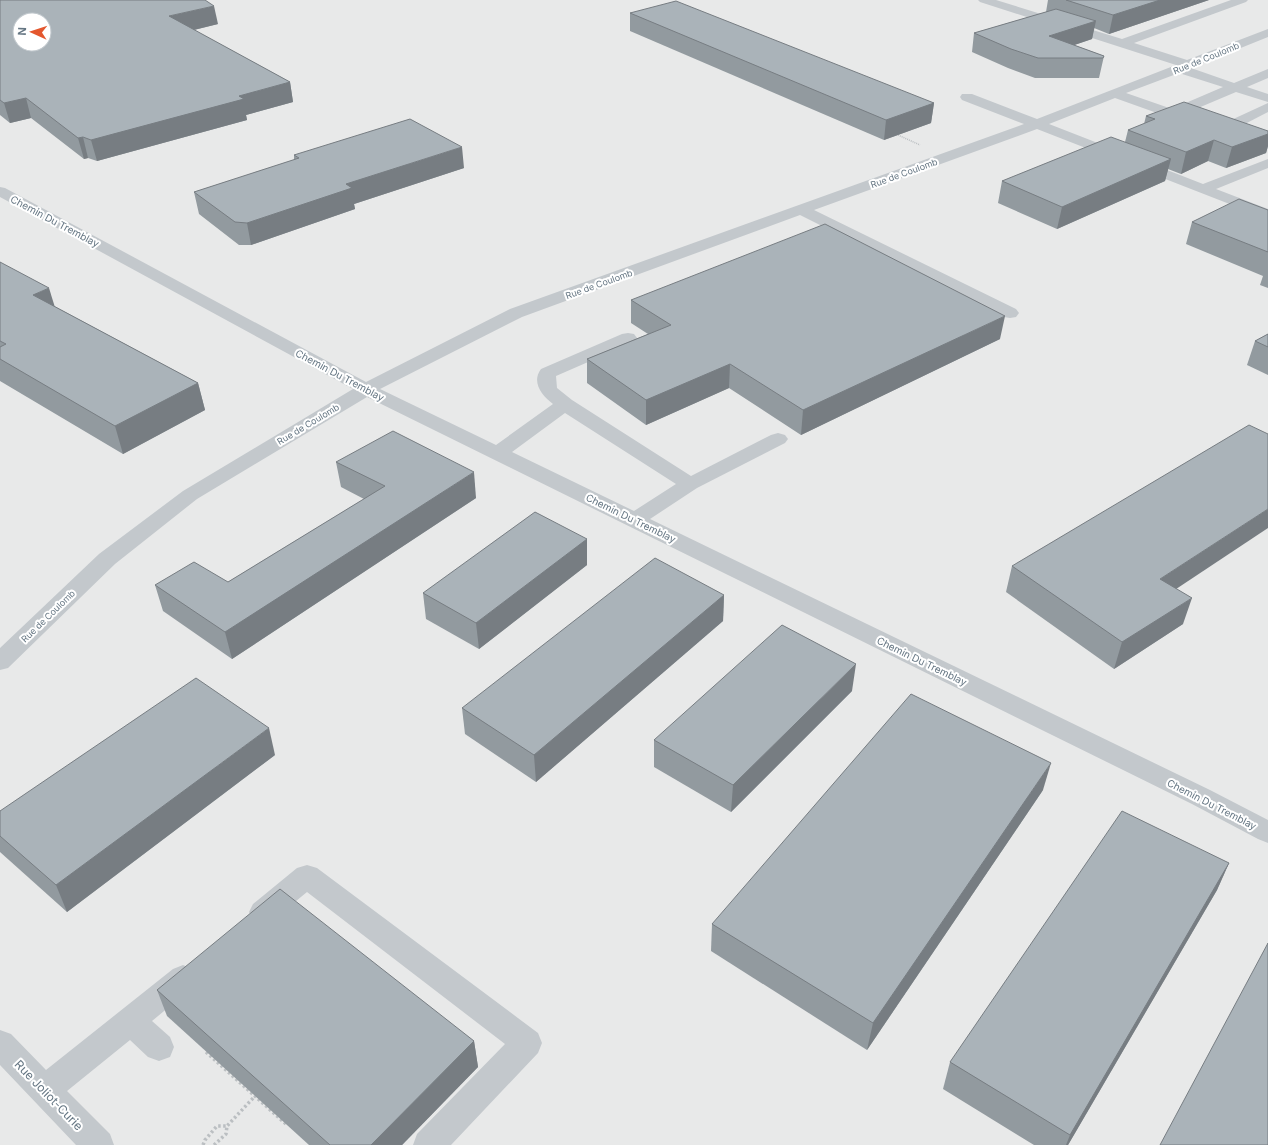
<svg xmlns="http://www.w3.org/2000/svg" width="1268" height="1145" viewBox="0 0 1268 1145" font-family="Inter,sans-serif">
  <style>
    .built { fill: #e8e9e9; fill-rule: evenodd }
    .lines { fill: none; stroke-linecap: round; stroke-linejoin: round }
    .path-far1 { stroke: #bbbfc2; stroke-width: 1.5; stroke-dasharray: 1 1; stroke-linecap: butt }
    .path { stroke: #bbbfc2; stroke-width: 3.5; stroke-dasharray: 2.5 2.5; stroke-linecap: butt }
    .minor { fill: #c3c8cc; fill-rule: evenodd }
    .wall { fill: #929a9f }
    .shaded-wall { fill: #777d82 }
    .building { fill: #aab3b9; stroke: #777d82; fill-rule: evenodd }
    .labels { text-anchor: middle; dominant-baseline: central; stroke-width: 4; stroke-linejoin: round; paint-order: stroke }
    .far-street-label { font-size: 9px; fill: #657683; stroke: #fff }
    .street-label { font-size: 10px; fill: #657683; stroke: #fff }
    .near-street-label { font-size: 12px; fill: #657683; stroke: #fff }
  </style>
  <rect width="100%" height="100%" fill="#fafaf8"/>
  <path class="built" d="M 0,0 L 1268,0 L 1268,1145 L 0,1145 ZM 20,20 L 44,20 L 44,44 L 20,44 Z"/>
  <g class="lines">
    <path class="path-far1" d="M 898,135 L 920,145"/>
    <g class="path">
      <path d="M 206,1052 L 287,1125"/>
      <path d="M 203,1145 L 205,1140 L 217,1126 L 227,1126"/>
      <path d="M 214,1145 L 226,1134 L 227,1126 L 255,1096"/>
    </g>
    <g class="minor">
      <path d="M 978,0 L 996,0 L 1122,39 L 1231,0 L 1248,0 L 1246,2 L 1134,43 L 1187,60 L 1268,29 L 1268,37 L 1191,68 L 1234,83 L 1268,69 L 1268,78 L 1247,87 L 1268,94 L 1268,102 L 1236,92 L 1191,111 L 1181,111 L 1179,108 L 1181,105 L 1223,87 L 1179,73 L 1126,93 L 1195,117 L 1197,120 L 1195,123 L 1185,123 L 1115,98 L 1049,124 L 1203,184 L 1268,159 L 1268,168 L 1216,189 L 1268,209 L 1268,219 L 1037,129 L 814,210 L 1016,309 L 1019,313 L 1016,317 L 1010,318 L 1004,317 L 800,215 L 522,317 L 380,389 L 496,445 L 553,404 C 542,396 531,382 541,369 L 622,334 L 628,333 L 634,334 L 637,338 L 634,342 L 556,376 L 557,388 L 572,400 L 691,476 L 771,435 L 778,433 L 785,435 L 788,439 L 785,443 L 697,488 L 650,519 L 1210,790 L 1268,820 L 1268,843 L 1258,839 L 1192,804 L 367,397 L 197,499 L 115,564 L 8,668 L 0,670 L 0,648 L 99,554 L 183,491 L 353,389 L 0,197 L 0,187 L 5,188 L 366,382 L 510,309 L 1024,124 L 962,100 L 960,97 L 962,94 L 972,94 L 1037,119 L 1176,65 L 980,2 ZM 565,413 L 676,484 L 634,511 L 512,452 Z"/>
      <path d="M 1268,103 L 1268,112 L 1239,127 L 1229,127 L 1227,124 L 1229,121 Z"/>
      <path d="M 307,865 L 317,868 L 538,1033 L 542,1043 L 538,1053 L 451,1145 L 413,1145 L 417,1134 L 505,1044 L 307,892 L 273,920 L 263,924 L 253,920 L 249,912 L 253,904 L 297,868 Z"/>
      <path d="M 183,965 L 193,969 L 198,978 L 193,987 L 152,1021 L 170,1037 L 174,1047 L 170,1057 L 159,1061 L 148,1057 L 130,1040 L 67,1091 L 110,1134 L 114,1145 L 76,1145 L 0,1065 L 0,1030 L 11,1034 L 46,1070 L 173,969 Z"/>
    </g>
  </g>
  <g class="wall">
    <path d="M 0,0 L 218,24 L 194,30 L 290,82 L 293,102 L 246,115 L 247,120 L 97,161 L 88,158 L 84,159 L 31,118 L 10,123 L 0,115 Z"/>
    <path d="M 1048,0 L 1209,0 L 1109,34 L 1094,28 L 1092,39 L 1074,45 L 1104,56 L 1099,78 L 1035,78 L 1008,68 L 972,52 L 974,33 L 1046,12 Z"/>
    <path d="M 630,13 L 934,103 L 931,123 L 884,140 L 630,31 Z"/>
    <path d="M 1146,116 L 1268,131 L 1268,146 L 1266,153 L 1226,168 L 1208,161 L 1181,174 L 1168,169 L 1165,181 L 1057,229 L 998,203 L 1002,181 L 1125,142 L 1128,130 L 1144,124 Z"/>
    <path d="M 294,155 L 464,168 L 354,204 L 355,209 L 251,245 L 239,245 L 199,214 L 194,192 L 294,160 Z"/>
    <path d="M 1268,210 L 1268,288 L 1260,285 L 1263,276 L 1186,244 L 1192,222 Z"/>
    <path d="M 0,262 L 54,306 L 198,383 L 205,410 L 123,454 L 0,381 Z"/>
    <path d="M 631,300 L 1000,339 L 801,435 L 729,388 L 646,425 L 587,383 L 587,359 L 648,334 L 631,323 Z"/>
    <path d="M 1268,334 L 1268,375 L 1247,365 L 1255,341 Z"/>
    <path d="M 336,462 L 476,498 L 232,659 L 163,611 L 155,585 L 228,582 L 364,499 L 341,487 Z"/>
    <path d="M 587,539 L 587,565 L 479,649 L 426,619 L 423,593 Z"/>
    <path d="M 1012,566 L 1177,589 L 1183,624 L 1114,669 L 1006,592 Z"/>
    <path d="M 724,595 L 723,621 L 536,782 L 465,734 L 462,708 Z"/>
    <path d="M 852,691 L 731,812 L 654,767 L 654,740 Z"/>
    <path d="M 275,755 L 67,912 L 0,852 L 0,811 Z"/>
    <path d="M 1043,790 L 867,1050 L 711,951 L 712,924 Z"/>
    <path d="M 1229,863 L 1217,890 L 1068,1145 L 1034,1145 L 943,1089 L 950,1062 Z"/>
    <path d="M 157,990 L 474,1041 L 478,1067 L 402,1145 L 309,1145 L 167,1016 Z"/>
  </g>
  <g class="shaded-wall">
    <path d="M 1160,0 L 1209,0 L 1109,34 L 1113,15 Z"/>
    <path d="M 214,6 L 218,24 L 173,35 L 169,16 Z"/>
    <path d="M 1096,21 L 1092,39 L 1045,55 L 1049,36 Z"/>
    <path d="M 290,82 L 293,102 L 246,115 L 247,120 L 97,161 L 91,140 L 239,96 Z"/>
    <path d="M 26,98 L 31,118 L 10,123 L 4,103 Z"/>
    <path d="M 934,103 L 931,123 L 884,140 L 886,120 Z"/>
    <path d="M 1268,134 L 1268,146 L 1266,153 L 1226,168 L 1232,147 Z"/>
    <path d="M 83,137 L 88,158 L 84,159 L 78,138 Z"/>
    <path d="M 1214,140 L 1208,161 L 1181,174 L 1186,152 Z"/>
    <path d="M 462,147 L 464,168 L 354,204 L 355,209 L 251,245 L 247,223 L 346,184 Z"/>
    <path d="M 1171,159 L 1165,181 L 1057,229 L 1062,207 Z"/>
    <path d="M 49,288 L 57,314 L 33,295 Z"/>
    <path d="M 1005,316 L 1000,339 L 801,435 L 803,410 Z"/>
    <path d="M 730,364 L 729,388 L 646,425 L 646,400 Z"/>
    <path d="M 198,383 L 205,410 L 123,454 L 115,426 Z"/>
    <path d="M 474,472 L 476,498 L 232,659 L 225,632 Z"/>
    <path d="M 1268,509 L 1268,528 L 1152,605 L 1160,579 Z"/>
    <path d="M 587,539 L 587,565 L 479,649 L 476,623 Z"/>
    <path d="M 724,595 L 723,621 L 536,782 L 534,755 Z"/>
    <path d="M 1192,598 L 1183,624 L 1114,669 L 1122,642 Z"/>
    <path d="M 856,664 L 852,691 L 731,812 L 733,785 Z"/>
    <path d="M 269,728 L 275,755 L 67,912 L 56,885 Z"/>
    <path d="M 1051,763 L 1043,790 L 867,1050 L 873,1023 Z"/>
    <path d="M 1229,863 L 1217,890 L 1068,1145 L 1066,1145 L 1070,1135 Z"/>
    <path d="M 474,1041 L 478,1067 L 402,1145 L 371,1145 Z"/>
  </g>
  <g class="building">
    <path d="M 0,0 L 205,0 L 214,6 L 169,16 L 290,82 L 239,96 L 244,99 L 91,140 L 83,137 L 78,138 L 26,98 L 4,103 L 0,100 ZM 20,20 L 44,20 L 44,44 L 20,44 Z"/>
    <path d="M 1066,0 L 1160,0 L 1113,15 Z"/>
    <path d="M 676,1 L 934,103 L 886,120 L 630,13 Z"/>
    <path d="M 1056,9 L 1096,21 L 1049,36 L 1104,56 L 1103,58 L 1038,58 L 1011,49 L 974,33 Z"/>
    <path d="M 1184,102 L 1268,131 L 1268,134 L 1232,147 L 1214,140 L 1186,152 L 1128,130 L 1155,119 L 1146,116 Z"/>
    <path d="M 410,119 L 462,147 L 346,184 L 352,188 L 247,223 L 235,222 L 194,192 L 299,158 L 294,155 Z"/>
    <path d="M 1111,137 L 1171,159 L 1062,207 L 1002,181 Z"/>
    <path d="M 1239,199 L 1268,210 L 1268,252 L 1192,222 Z"/>
    <path d="M 825,224 L 1005,316 L 803,410 L 730,364 L 646,400 L 587,359 L 671,325 L 631,300 Z"/>
    <path d="M 0,262 L 49,288 L 33,295 L 198,383 L 115,426 L 0,359 L 0,347 L 6,344 L 0,341 Z"/>
    <path d="M 1268,334 L 1268,347 L 1255,341 Z"/>
    <path d="M 1249,425 L 1268,434 L 1268,509 L 1160,579 L 1192,598 L 1122,642 L 1012,566 Z"/>
    <path d="M 393,431 L 474,472 L 225,632 L 155,585 L 194,562 L 228,582 L 385,486 L 336,462 Z"/>
    <path d="M 535,512 L 587,539 L 476,623 L 423,593 Z"/>
    <path d="M 655,558 L 724,595 L 534,755 L 462,708 Z"/>
    <path d="M 782,625 L 856,664 L 733,785 L 654,740 Z"/>
    <path d="M 196,678 L 269,728 L 56,885 L 0,836 L 0,811 Z"/>
    <path d="M 911,694 L 1051,763 L 873,1023 L 712,924 Z"/>
    <path d="M 1122,811 L 1229,863 L 1070,1135 L 950,1062 Z"/>
    <path d="M 280,889 L 474,1041 L 371,1145 L 330,1145 L 157,990 Z"/>
    <path d="M 1268,943 L 1268,1145 L 1160,1145 Z"/>
  </g>
  <g class="labels">
    <g class="far-street-label">
      <text transform="translate(1206 58) rotate(-22)">Rue de Coulomb</text>
      <text transform="translate(904 173) rotate(-20)">Rue de Coulomb</text>
      <text transform="translate(599 284) rotate(-20)">Rue de Coulomb</text>
      <text transform="translate(308 424) rotate(-31)">Rue de Coulomb</text>
      <text transform="translate(48 616) rotate(-44)">Rue de Coulomb</text>
    </g>
    <g class="street-label">
      <text transform="translate(55 221) rotate(28)">Chemin Du Tremblay</text>
      <text transform="translate(340 375) rotate(28)">Chemin Du Tremblay</text>
      <text transform="translate(631 518) rotate(26)">Chemin Du Tremblay</text>
      <text transform="translate(922 661) rotate(26)">Chemin Du Tremblay</text>
      <text transform="translate(1212 804) rotate(27)">Chemin Du Tremblay</text>
    </g>
    <g class="near-street-label">
      <text transform="translate(49 1095) rotate(46)">Rue Joliot-Curie</text>
    </g>
  </g>
  <g transform="translate(32 32) rotate(273)"><circle r="19" fill="#ffffff" stroke="#c1c8cd"/>
  <path d="M0-3L7 15L0 10L-7 15Z" fill="#e4572e"/>
  <text y="-6" font-size="11" font-weight="bold" text-anchor="middle" fill="#657683">N</text>
  </g>
</svg>
